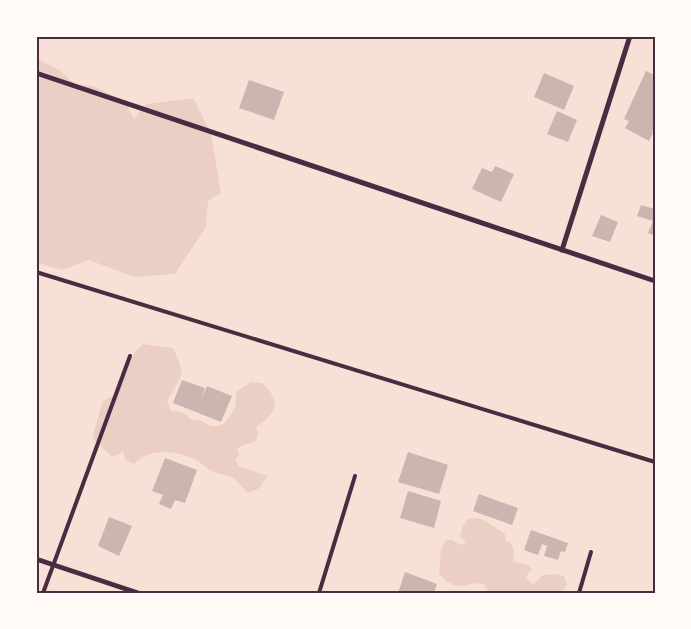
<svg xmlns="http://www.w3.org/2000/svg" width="691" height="629" viewBox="0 0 691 629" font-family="'Noto Serif',serif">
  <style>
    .green { fill: #ebcfc5 }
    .building { fill: #ccb4b1 }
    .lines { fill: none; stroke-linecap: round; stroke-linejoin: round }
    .service { stroke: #4a2c40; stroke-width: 4 }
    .minor { stroke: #4a2c40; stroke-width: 5 }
    .neatline { fill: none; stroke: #4a2c40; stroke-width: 2 }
  </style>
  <rect width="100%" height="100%" fill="#f7e1d7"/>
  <g class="green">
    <path d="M 36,58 L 61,71 L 75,85 L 93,86 L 125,101 L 134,119 L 146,104 L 193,98 L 211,133 L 221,193 L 208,201 L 206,227 L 175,274 L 134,277 L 89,260 L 62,270 L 40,264 L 36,255 Z"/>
    <path d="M 143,344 L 173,348 L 179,361 L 182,375 L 167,401 L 171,411 L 180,412 L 188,415 L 189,419 L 200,420 L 211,426 L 216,426 L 224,424 L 235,408 L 236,392 L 251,382 L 262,383 C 282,402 278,412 256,427 L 258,434 L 256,441 L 241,446 L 237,449 L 240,454 L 235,459 L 239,466 L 267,476 L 260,488 L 248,493 C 243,489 237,479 231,477 C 225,474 218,475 212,471 C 207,469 204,465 199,462 C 178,450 152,447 134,464 L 126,461 L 123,452 L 112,457 L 95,441 L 93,435 L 102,403 C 108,395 114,399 120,390 L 117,384 L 136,351 Z"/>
    <path d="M 478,518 L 486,521 L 505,534 L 506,541 L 510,542 L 514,550 L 513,562 L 527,564 L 532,570 L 528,573 L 526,578 L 531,583 L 534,584 L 543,575 L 556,574 L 564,576 L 567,584 L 561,593 L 489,593 L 484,584 C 473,581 462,589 452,584 C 447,582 443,577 439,574 L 441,549 L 446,540 L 452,540 L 460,545 L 466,543 L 460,536 L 462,528 L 468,519 Z"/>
  </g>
  <g class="building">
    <path d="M 646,71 L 655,75 L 655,133 L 649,130 L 653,133 L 649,141 L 625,128 L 629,121 L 624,119 Z"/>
    <path d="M 544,73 L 574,86 L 564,110 L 534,97 Z"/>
    <path d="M 249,80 L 284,92 L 274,120 L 239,108 Z"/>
    <path d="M 557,111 L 577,120 L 568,142 L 547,134 Z"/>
    <path d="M 495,166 L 514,174 L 501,202 L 472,189 L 482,168 L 492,172 Z"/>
    <path d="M 641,205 L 655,209 L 655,236 L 648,233 L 653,221 L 637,216 Z"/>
    <path d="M 601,215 L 618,222 L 610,242 L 592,236 Z"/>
    <path d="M 182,380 L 205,388 L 201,400 L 207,386 L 232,396 L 221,422 L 173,403 Z"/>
    <path d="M 408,452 L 448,465 L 439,494 L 398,482 Z"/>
    <path d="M 165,458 L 197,470 L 185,503 L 175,500 L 171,509 L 159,504 L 163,495 L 152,491 Z"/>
    <path d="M 408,491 L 441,501 L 434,528 L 400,518 Z"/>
    <path d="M 479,494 L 518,508 L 512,525 L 473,511 Z"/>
    <path d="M 109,517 L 132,526 L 119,556 L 98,546 Z"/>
    <path d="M 531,530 L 568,543 L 565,552 L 561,551 L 558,560 L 544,556 L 547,546 L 542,544 L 538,555 L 524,550 Z"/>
    <path d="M 405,572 L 437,584 L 434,593 L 398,593 Z"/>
  </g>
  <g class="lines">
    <g class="service">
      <path d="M 36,272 L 655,462"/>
      <path d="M 43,593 L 130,356"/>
      <path d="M 319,593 L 355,476"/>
      <path d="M 579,593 L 591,552"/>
    </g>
    <g class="minor">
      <path d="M 36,73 L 655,281"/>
      <path d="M 562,250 L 630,36"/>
      <path d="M 36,559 L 138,593"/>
    </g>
  </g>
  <rect width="691" height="629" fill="none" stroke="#fffaf5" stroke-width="75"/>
  <rect x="38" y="38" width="616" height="554" class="neatline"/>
</svg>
